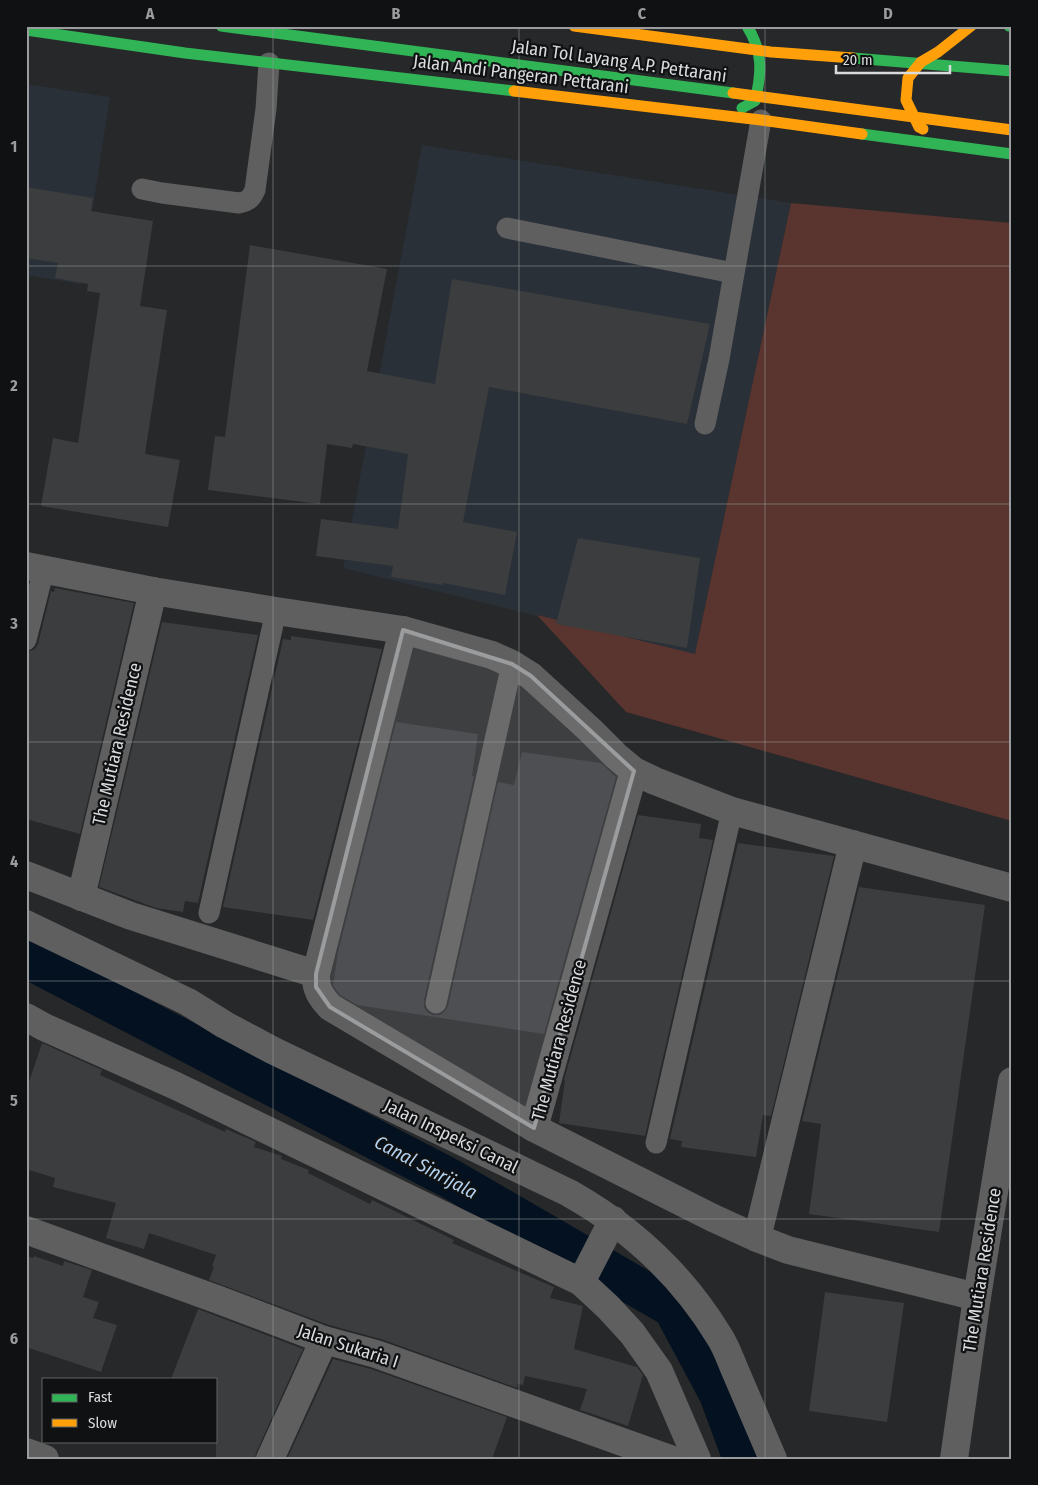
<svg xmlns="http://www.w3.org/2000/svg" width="1038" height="1485" viewBox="0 0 1038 1485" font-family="'Fira Sans Condensed',sans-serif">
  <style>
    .built { fill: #2a3037 }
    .green { fill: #5a342e }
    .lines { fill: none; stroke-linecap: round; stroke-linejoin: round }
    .canal { stroke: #041120; stroke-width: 40 }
    .building { fill: #3b3d3f }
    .lane { stroke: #5f5f5f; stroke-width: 21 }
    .street { stroke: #5f5f5f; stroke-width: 28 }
    .fast { stroke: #30b455; stroke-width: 11 }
    .slow { stroke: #ff9f0a; stroke-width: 11 }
    .marked { fill: #9a9c9e; fill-opacity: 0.2; stroke: #9a9c9e; stroke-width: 4; stroke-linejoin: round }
    .grid { fill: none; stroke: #9a9c9e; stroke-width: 1; stroke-opacity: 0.55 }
    .labels { text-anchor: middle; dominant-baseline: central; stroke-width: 4.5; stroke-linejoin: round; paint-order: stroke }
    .street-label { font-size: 18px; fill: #d9dbdd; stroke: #0f1112 }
    .water-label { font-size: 19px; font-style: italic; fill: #b3d1ef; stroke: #0f1112 }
    .neatline { fill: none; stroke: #9a9c9e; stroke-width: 2 }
    .grid-label { font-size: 16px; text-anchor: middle; font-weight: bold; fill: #9a9c9e }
  </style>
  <rect width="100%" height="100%" fill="#26282a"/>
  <g class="built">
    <path d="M 26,84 L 110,97 L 81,284 L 26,275 Z"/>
    <path d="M 422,145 L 791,203 L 695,655 L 343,568 Z"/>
  </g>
  <path class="green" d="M 791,203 L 1012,223 L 1012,821 L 626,712 L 537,615 L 695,654 Z"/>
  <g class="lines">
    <path class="canal" d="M 26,958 L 449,1178 L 673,1308 L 719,1394 L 743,1459"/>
  </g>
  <g class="building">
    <path d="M 26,187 L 93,198 L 91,211 L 153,221 L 140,306 L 167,310 L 145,454 L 180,460 L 168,527 L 41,506 L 53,438 L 78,443 L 100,293 L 87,291 L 88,284 L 55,278 L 58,263 L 26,258 Z"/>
    <path d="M 250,245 L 387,269 L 367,371 L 435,384 L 452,279 L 710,324 L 687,424 L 489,387 L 463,522 L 517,532 L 505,595 L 443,583 L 443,585 L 391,577 L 393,566 L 316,556 L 321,519 L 398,529 L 408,454 L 353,444 L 352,448 L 327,444 L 320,504 L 208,490 L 215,436 L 225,437 Z"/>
    <path d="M 578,538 L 700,558 L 687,648 L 556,624 Z"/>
    <path d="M 55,588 L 134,603 L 80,834 L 26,819 L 26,652 L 35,649 L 38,644 L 51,591 L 54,592 Z"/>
    <path d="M 162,622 L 258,635 L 198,903 L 185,901 L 183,912 L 156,908 L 99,887 Z"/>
    <path d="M 291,636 L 382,649 L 313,920 L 223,907 L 283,639 L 291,640 Z"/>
    <path d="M 396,722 L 478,734 L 472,776 L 474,776 L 424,1000 L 424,1007 L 427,1012 L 433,1015 L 440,1015 L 445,1011 L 448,1006 L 498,782 L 514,785 L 522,752 L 601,763 L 616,777 L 544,1034 L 357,1005 L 340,995 L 333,986 L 338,952 Z"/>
    <path d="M 638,815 L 701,824 L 699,838 L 713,840 L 645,1136 L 559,1123 L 565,1080 L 564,1080 Z"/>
    <path d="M 738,843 L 834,856 L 771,1116 L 763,1115 L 756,1157 L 681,1147 L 682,1141 L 670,1139 Z"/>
    <path d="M 859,887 L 985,905 L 939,1232 L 809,1214 L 821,1124 L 802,1121 Z"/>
    <path d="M 42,1043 L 102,1070 L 100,1075 L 225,1132 L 226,1129 L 256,1142 L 254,1147 L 282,1156 L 281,1159 L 309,1170 L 308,1173 L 370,1204 L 372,1200 L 454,1240 L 452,1243 L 554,1287 L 550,1298 L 583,1306 L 574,1349 L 637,1367 L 643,1375 L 628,1426 L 580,1410 L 587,1389 L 525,1376 L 523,1385 L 518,1384 L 517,1388 L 381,1339 L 329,1325 L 209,1280 L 214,1267 L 212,1266 L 216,1255 L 149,1233 L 144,1249 L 106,1238 L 116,1203 L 53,1187 L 55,1178 L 26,1169 L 26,1091 Z"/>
    <path d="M 26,1256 L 33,1258 L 34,1256 L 63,1266 L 64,1261 L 92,1270 L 83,1297 L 99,1302 L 93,1318 L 117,1325 L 101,1372 L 26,1347 Z"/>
    <path d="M 825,1292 L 904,1303 L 887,1422 L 809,1411 Z"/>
    <path d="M 198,1309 L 303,1349 L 256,1453 L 255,1459 L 216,1459 L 216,1379 L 171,1379 Z"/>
    <path d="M 333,1359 L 371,1369 L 507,1417 L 492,1459 L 287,1459 Z"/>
  </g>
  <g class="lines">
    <g class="lane">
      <path d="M 142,189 L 162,193 L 239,203 C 248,201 251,199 255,190 L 266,109 L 269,63"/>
      <path d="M 507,228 L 733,273"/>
      <path d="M 705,424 L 719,359 L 761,120"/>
      <path d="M 26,640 L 44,569"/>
      <path d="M 209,913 L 276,611"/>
      <path d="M 436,1003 L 512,664"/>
      <path d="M 656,1143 L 732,811"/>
    </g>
    <g class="street">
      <path d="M 26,566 L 153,591 L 276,611 L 403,630 L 492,655 L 512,664 L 531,676 L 590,730 L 616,756 L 634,771 L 655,781 L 732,811 L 1012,888"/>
      <path d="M 403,630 L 316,974 C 315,989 321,997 330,1007 L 534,1128 L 713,1218 L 757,1238"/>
      <path d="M 853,844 L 757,1238 L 788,1250 L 977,1297"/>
      <path d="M 26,875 L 131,916 L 316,974"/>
      <path d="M 81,897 L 153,591"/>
      <path d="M 26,924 L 188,1002 L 225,1025 L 272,1050 L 569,1193 C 631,1228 682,1275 719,1336 C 727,1348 731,1362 737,1375 C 749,1403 761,1431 773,1459"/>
      <path d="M 26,1017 L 44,1027 L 176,1086 L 581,1282 L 608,1307 L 632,1333 L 659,1371 L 697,1459"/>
      <path d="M 534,1128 L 634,771"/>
      <path d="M 26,1230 L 219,1300 L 324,1340 L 376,1354 L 670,1459"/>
      <path d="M 581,1282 L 613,1220"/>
      <path d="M 26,1452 L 45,1459"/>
      <path d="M 270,1459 L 324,1340"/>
      <path d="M 954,1459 L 977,1297 L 1012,1081"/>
    </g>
    <g class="fast">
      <path d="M 221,26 L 733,93"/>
      <path d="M 1009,26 L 1012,26"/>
      <path d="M 26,30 L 185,53 L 514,91"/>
      <path d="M 853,58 L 1012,71"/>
      <path d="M 742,108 L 755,101 C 762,72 763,52 747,26"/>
      <path d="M 862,134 L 1012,154"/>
    </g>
    <g class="slow">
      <path d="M 574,26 L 771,52 L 853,58"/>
      <path d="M 514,91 L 761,120 L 862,134"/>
      <path d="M 733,93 L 1012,130"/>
      <path d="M 923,129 L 919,127 L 906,100 L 908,78 L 921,62 L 938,52 L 971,26"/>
    </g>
  </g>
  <path class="marked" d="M 403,630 L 512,664 L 531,676 L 634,771 L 534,1128 L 330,1007 L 316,987 L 316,974 Z"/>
  <path class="grid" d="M 273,26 L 273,1459M 519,26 L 519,1459M 765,26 L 765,1459M 26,266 L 1012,266M 26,504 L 1012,504M 26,742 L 1012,742M 26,981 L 1012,981M 26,1219 L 1012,1219"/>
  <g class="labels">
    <g class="street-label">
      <text transform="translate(619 61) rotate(8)">Jalan Tol Layang A.P. Pettarani</text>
      <text transform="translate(521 74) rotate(7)">Jalan Andi Pangeran Pettarani</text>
      <text transform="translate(117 744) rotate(-77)">The Mutiara Residence</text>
      <text transform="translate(559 1040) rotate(-75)">The Mutiara Residence</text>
      <text transform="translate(451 1136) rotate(26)">Jalan Inspeksi Canal</text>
      <text transform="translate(982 1270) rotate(-81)">The Mutiara Residence</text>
      <text transform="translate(348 1346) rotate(18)">Jalan Sukaria I</text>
    </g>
    <g class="water-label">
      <text transform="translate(426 1167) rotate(28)">Canal Sinrijala</text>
    </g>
  </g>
  <rect width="1038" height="1485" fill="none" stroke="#0f1112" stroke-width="55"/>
  <rect x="42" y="1378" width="175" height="65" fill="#0f1112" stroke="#606263"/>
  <rect x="52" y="1394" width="25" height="8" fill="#30b455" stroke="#606263"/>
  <text x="88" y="1402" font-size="15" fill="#d9dbdd">Fast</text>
  <rect x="52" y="1419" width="25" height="8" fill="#ff9f0a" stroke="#606263"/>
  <text x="88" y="1428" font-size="15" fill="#d9dbdd">Slow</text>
  <path d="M836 65v8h114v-8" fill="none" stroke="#d9dbdd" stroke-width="2.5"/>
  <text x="843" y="65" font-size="15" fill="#d9dbdd" stroke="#0f1112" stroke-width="4" paint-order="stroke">20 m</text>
  <rect x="28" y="28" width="982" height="1430" class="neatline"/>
  <g class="grid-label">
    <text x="150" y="19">A</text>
    <text x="396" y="19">B</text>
    <text x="642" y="19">C</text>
    <text x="888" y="19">D</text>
    <text x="14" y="152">1</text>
    <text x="14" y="391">2</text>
    <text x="14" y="629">3</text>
    <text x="14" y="867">4</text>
    <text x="14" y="1106">5</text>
    <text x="14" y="1344">6</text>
  </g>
</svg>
